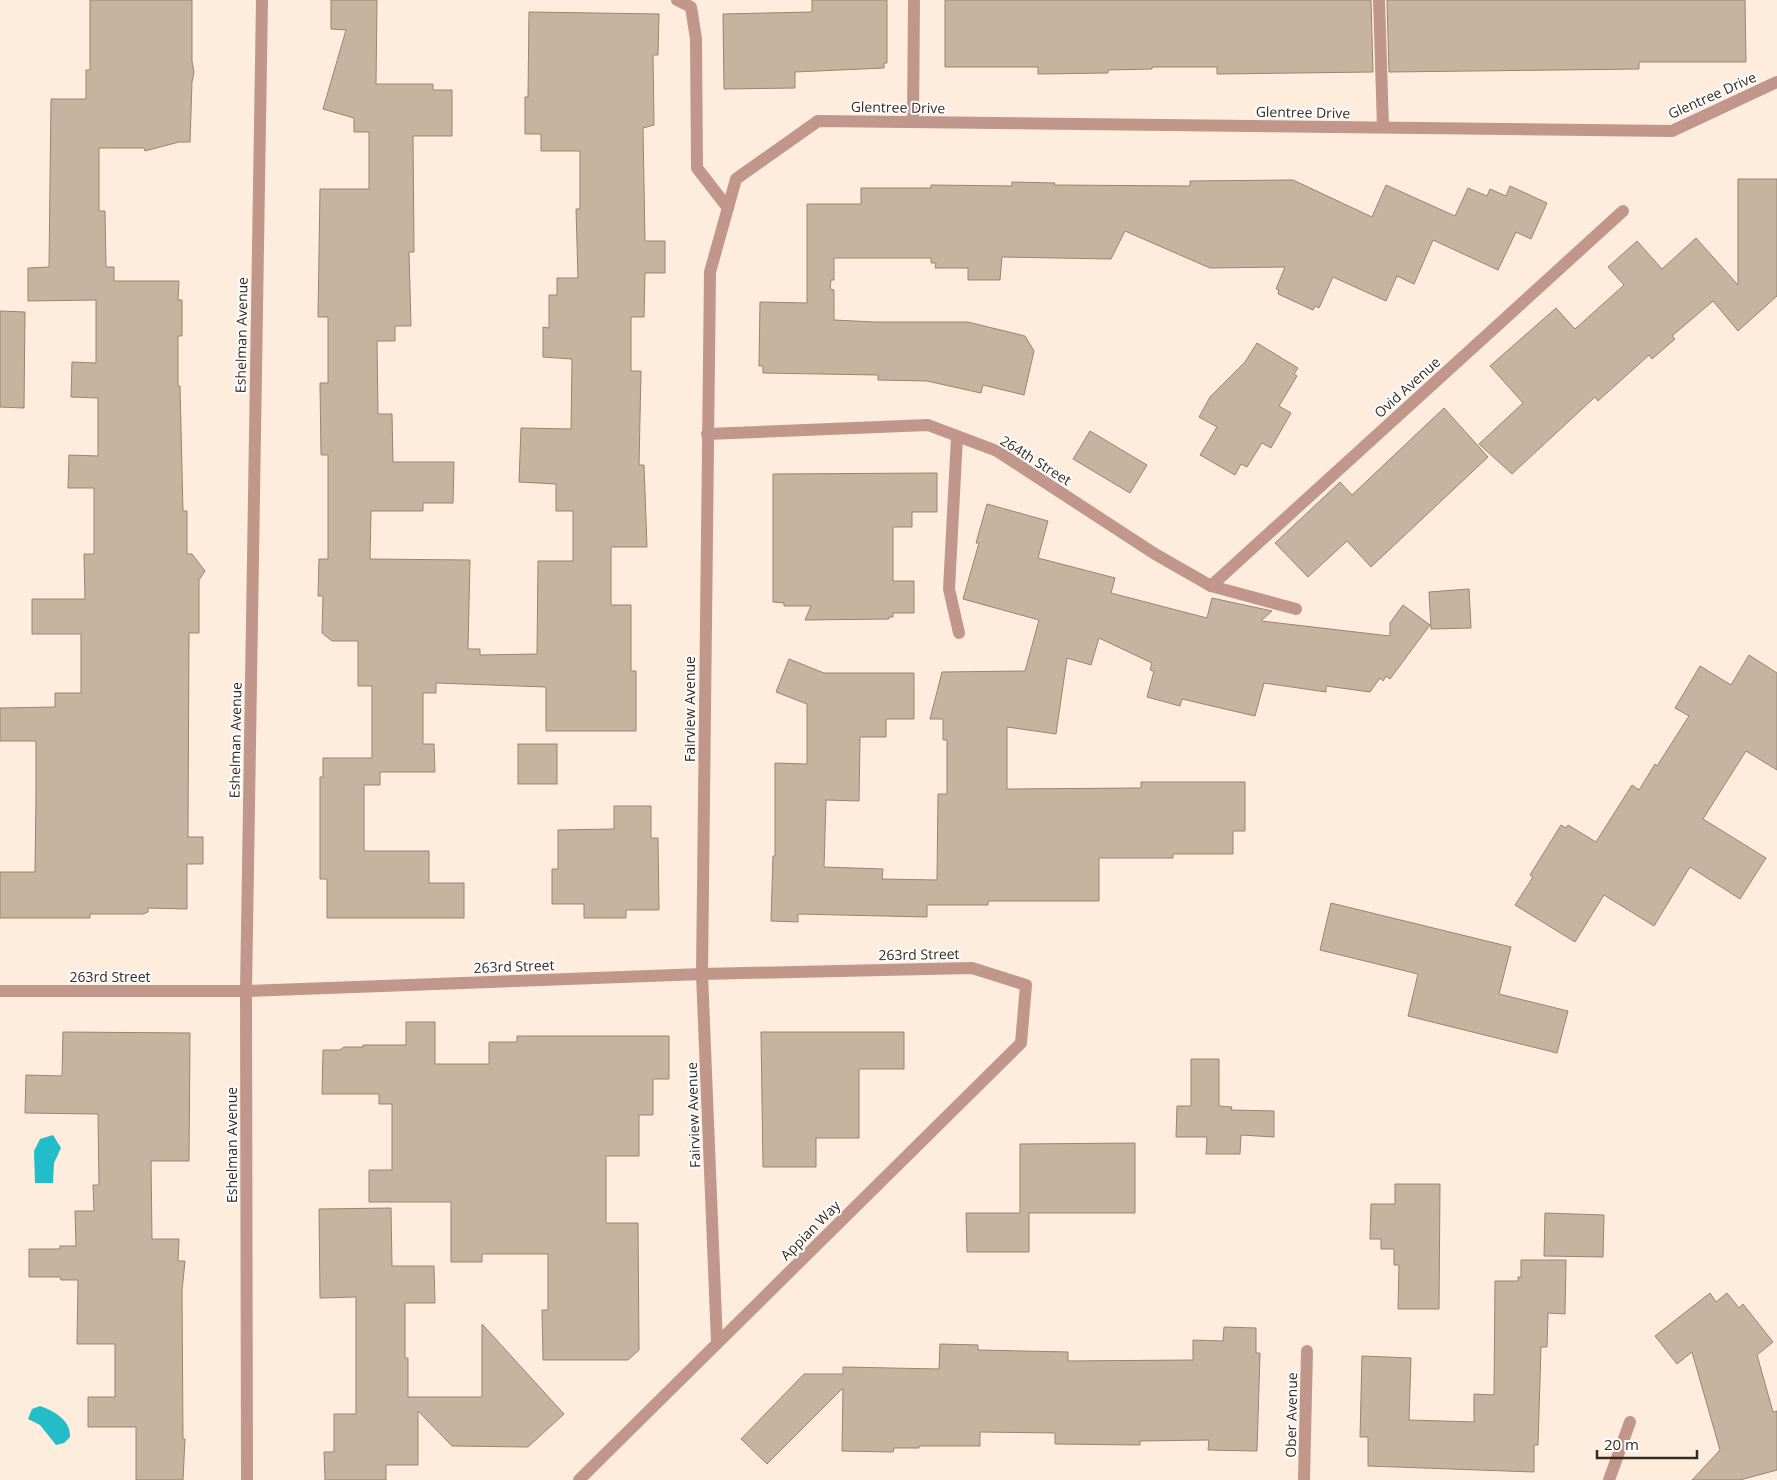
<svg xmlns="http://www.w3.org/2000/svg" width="1777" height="1480" viewBox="0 0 1777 1480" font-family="'Open Sans',sans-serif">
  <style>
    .water { fill: #22bdc9 }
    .building { fill: #c7b4a0; stroke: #978572 }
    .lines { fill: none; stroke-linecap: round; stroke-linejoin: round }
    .service { stroke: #c0978a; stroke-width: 12 }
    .minor { stroke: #c0978a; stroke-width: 12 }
    .labels { text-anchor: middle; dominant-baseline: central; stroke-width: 4; stroke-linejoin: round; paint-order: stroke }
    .street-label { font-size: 14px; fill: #342c24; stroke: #fdfdfd }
  </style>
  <rect width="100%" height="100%" fill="#feeddd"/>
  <g class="water">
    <path d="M 53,1135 L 61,1148 L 54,1163 L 53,1183 L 35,1183 L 34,1151 L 40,1139 Z"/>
    <path d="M 40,1406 C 54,1411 71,1420 70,1437 L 64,1443 L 56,1445 L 40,1425 L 28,1419 L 32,1409 Z"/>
  </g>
  <g class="building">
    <path d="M 90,0 L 192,0 L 192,61 L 194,72 L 192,82 L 190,142 L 179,142 L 145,151 L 144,148 L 99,148 L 99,211 L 105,211 L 106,267 L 114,267 L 114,281 L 179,281 L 178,300 L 182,300 L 182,336 L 178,336 L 178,386 L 180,386 L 183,511 L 187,511 L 187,554 L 192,554 L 205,571 L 199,580 L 199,633 L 189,633 L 188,837 L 203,837 L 203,864 L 187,864 L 187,909 L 148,908 L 148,912 L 143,914 L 90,914 L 90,918 L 0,918 L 0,872 L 35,872 L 36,794 L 36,741 L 0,741 L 0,708 L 55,707 L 55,693 L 81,693 L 81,634 L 32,634 L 32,599 L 85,599 L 84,554 L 94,554 L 94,488 L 68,488 L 69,455 L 98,456 L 98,398 L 71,397 L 72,362 L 96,363 L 96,300 L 28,301 L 28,268 L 49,267 L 51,99 L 86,99 L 86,70 L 90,70 Z"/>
    <path d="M 331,0 L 377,0 L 376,84 L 433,84 L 433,90 L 452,90 L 452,136 L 413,136 L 414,252 L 409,252 L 411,326 L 395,326 L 395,341 L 377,341 L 378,414 L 392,414 L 393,462 L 454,462 L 453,503 L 423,503 L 423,511 L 371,511 L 370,559 L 470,560 L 468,649 L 480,649 L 480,655 L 537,654 L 538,561 L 573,561 L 573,511 L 556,511 L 556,484 L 519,482 L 521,428 L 571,429 L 572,359 L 543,357 L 543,327 L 549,328 L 549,295 L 557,295 L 557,278 L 578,278 L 576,209 L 580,209 L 580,151 L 541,151 L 541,134 L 525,134 L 525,97 L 528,97 L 529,12 L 659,14 L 658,55 L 653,55 L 654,125 L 643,128 L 645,241 L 665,241 L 665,273 L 645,273 L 644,317 L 631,317 L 631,371 L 641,371 L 639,465 L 644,465 L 647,547 L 611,547 L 611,605 L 631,605 L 631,671 L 636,671 L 636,731 L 546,731 L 546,687 L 436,683 L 436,693 L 423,693 L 423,744 L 434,744 L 435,772 L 380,772 L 380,785 L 364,785 L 364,851 L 429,851 L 429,883 L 464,883 L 464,918 L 327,918 L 327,879 L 320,879 L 320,777 L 323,777 L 323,758 L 372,758 L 372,686 L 358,686 L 358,641 L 332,641 L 322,633 L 323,596 L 318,596 L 319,559 L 328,559 L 328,455 L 321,455 L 320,383 L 328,383 L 328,317 L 318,317 L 320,189 L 369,189 L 369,132 L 354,132 L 354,118 L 323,109 L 346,30 L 331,29 Z"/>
    <path d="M 812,0 L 887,0 L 887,63 L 884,63 L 884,68 L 795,72 L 795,88 L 724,89 L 723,14 L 812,12 Z"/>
    <path d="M 945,0 L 1371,0 L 1373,72 L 1217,74 L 1217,67 L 1152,67 L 1152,69 L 1108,70 L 1108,73 L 1038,74 L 1038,67 L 945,67 Z"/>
    <path d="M 1387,0 L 1745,0 L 1746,62 L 1639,62 L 1639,69 L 1389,72 Z"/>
    <path d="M 1738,179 L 1777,179 L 1777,296 L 1738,331 L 1713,301 L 1672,336 L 1675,339 L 1652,359 L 1649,355 L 1598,401 L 1595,397 L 1512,474 L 1479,444 L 1523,403 L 1490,366 L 1556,308 L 1575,329 L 1624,285 L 1608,267 L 1637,241 L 1662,269 L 1696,238 L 1738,285 Z"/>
    <path d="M 1293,180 L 1372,217 L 1386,185 L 1455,216 L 1468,188 L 1487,196 L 1490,189 L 1506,196 L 1510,186 L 1547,203 L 1531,239 L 1516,232 L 1498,270 L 1433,240 L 1414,284 L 1397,276 L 1386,301 L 1333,277 L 1319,308 L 1315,306 L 1313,310 L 1278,294 L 1279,290 L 1276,289 L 1285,267 L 1210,268 L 1125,231 L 1111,259 L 1002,257 L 1000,280 L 968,280 L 968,268 L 935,268 L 936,263 L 931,263 L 931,258 L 834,258 L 834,280 L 831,280 L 830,289 L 834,290 L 834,320 L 874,322 L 968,322 L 1025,336 L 1034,351 L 1024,395 L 983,385 L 981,393 L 927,381 L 878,380 L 878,375 L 763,373 L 763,366 L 759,366 L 760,302 L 807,303 L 807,204 L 861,204 L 861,188 L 931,188 L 931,185 L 1012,186 L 1012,182 L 1055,183 L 1054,185 L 1190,186 L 1190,181 Z"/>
    <path d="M 0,311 L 25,312 L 24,408 L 0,407 Z"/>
    <path d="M 1257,343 L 1298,368 L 1294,374 L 1297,376 L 1279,406 L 1291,413 L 1271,448 L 1262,443 L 1247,467 L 1241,464 L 1235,475 L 1200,455 L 1217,427 L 1199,417 L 1210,397 L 1245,362 Z"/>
    <path d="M 1444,408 L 1488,457 L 1371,567 L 1347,541 L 1308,577 L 1275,543 L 1340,482 L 1352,495 Z"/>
    <path d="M 1090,431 L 1147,465 L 1130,493 L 1073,459 Z"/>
    <path d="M 937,473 L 937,512 L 912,512 L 912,527 L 893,527 L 893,581 L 914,581 L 914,613 L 893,613 L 893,617 L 889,617 L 889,619 L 805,620 L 811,606 L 784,606 L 784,603 L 773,602 L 773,474 Z"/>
    <path d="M 987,504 L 1048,521 L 1038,558 L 1115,578 L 1111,593 L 1207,618 L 1212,598 L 1272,611 L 1261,621 L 1390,636 L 1390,623 L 1403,605 L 1430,625 L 1390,679 L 1386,676 L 1383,681 L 1380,678 L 1370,692 L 1326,686 L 1326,692 L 1264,683 L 1255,716 L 1182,699 L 1180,706 L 1147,697 L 1154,671 L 1150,670 L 1152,663 L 1099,638 L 1091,665 L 1067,658 L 1056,734 L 1007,727 L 1007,789 L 1141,788 L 1141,782 L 1245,782 L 1245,831 L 1233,831 L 1233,854 L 1173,854 L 1173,858 L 1099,858 L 1099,901 L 988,901 L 988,905 L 927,905 L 927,917 L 798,914 L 798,922 L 771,921 L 773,856 L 775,856 L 775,763 L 807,764 L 807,704 L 776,692 L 789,659 L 824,673 L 914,673 L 914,719 L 886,719 L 886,737 L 860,737 L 859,801 L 826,800 L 824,867 L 883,869 L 882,879 L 937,880 L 938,794 L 947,794 L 947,740 L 943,740 L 943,719 L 930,719 L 942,672 L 1025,671 L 1039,620 L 963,599 L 979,543 L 976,543 Z"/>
    <path d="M 1469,589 L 1471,628 L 1431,629 L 1429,592 Z"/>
    <path d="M 1749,655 L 1777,673 L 1777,770 L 1746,751 L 1703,819 L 1766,858 L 1740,899 L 1690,867 L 1654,926 L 1604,895 L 1575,942 L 1515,905 L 1533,877 L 1530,875 L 1561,825 L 1566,828 L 1568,825 L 1596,842 L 1632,785 L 1639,790 L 1655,764 L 1657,766 L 1689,716 L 1675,708 L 1700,666 L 1731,685 Z"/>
    <rect x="518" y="744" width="39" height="40"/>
    <path d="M 614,806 L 651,806 L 651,838 L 658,838 L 659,910 L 626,910 L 626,918 L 584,918 L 584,904 L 552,904 L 552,869 L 558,869 L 558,830 L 614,829 Z"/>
    <path d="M 1331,903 L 1511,947 L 1499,994 L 1568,1011 L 1557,1053 L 1408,1016 L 1418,974 L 1320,950 Z"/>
    <path d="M 406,1022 L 435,1022 L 435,1064 L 489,1064 L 489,1042 L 517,1042 L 517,1036 L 669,1036 L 669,1079 L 653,1079 L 653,1115 L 639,1115 L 639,1156 L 606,1156 L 606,1223 L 638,1223 L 639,1350 L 628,1360 L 543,1360 L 542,1310 L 548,1310 L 548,1254 L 482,1254 L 482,1262 L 451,1262 L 451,1202 L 369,1202 L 369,1170 L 392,1170 L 392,1104 L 379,1104 L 379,1094 L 322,1094 L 323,1050 L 340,1050 L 344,1047 L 363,1047 L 363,1045 L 406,1045 Z"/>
    <path d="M 63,1032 L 190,1033 L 189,1161 L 151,1161 L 152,1239 L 179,1239 L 178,1261 L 185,1261 L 182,1291 L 183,1439 L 185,1439 L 183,1480 L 136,1480 L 136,1427 L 88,1427 L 88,1397 L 115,1397 L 115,1344 L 77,1344 L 78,1280 L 61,1280 L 60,1277 L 29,1277 L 29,1249 L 60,1249 L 60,1246 L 76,1246 L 75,1211 L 94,1211 L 93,1185 L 99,1185 L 98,1114 L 25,1113 L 26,1075 L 62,1076 Z"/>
    <path d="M 761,1032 L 904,1032 L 904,1069 L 859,1069 L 859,1138 L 816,1138 L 816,1167 L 763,1167 Z"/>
    <path d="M 1191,1059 L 1219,1059 L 1219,1106 L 1232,1107 L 1231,1110 L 1274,1111 L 1274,1137 L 1241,1135 L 1240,1154 L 1206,1154 L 1207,1137 L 1176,1137 L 1177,1106 L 1191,1106 Z"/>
    <path d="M 1135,1143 L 1135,1213 L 1029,1213 L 1029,1252 L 967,1252 L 966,1213 L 1020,1213 L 1020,1144 Z"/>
    <path d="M 1395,1184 L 1440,1184 L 1439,1309 L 1398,1309 L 1399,1265 L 1394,1265 L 1394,1249 L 1381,1249 L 1381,1239 L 1370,1239 L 1371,1204 L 1395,1204 Z"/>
    <path d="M 391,1208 L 392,1266 L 434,1266 L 435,1303 L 405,1303 L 405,1358 L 408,1358 L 408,1397 L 482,1397 L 482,1324 L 564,1414 L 528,1447 L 452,1446 L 418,1411 L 418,1465 L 386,1465 L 386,1480 L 325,1480 L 324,1452 L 334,1452 L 334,1414 L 356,1414 L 356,1297 L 320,1298 L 319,1209 Z"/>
    <path d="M 1545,1213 L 1604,1215 L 1603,1257 L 1544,1256 Z"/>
    <path d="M 1521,1260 L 1566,1260 L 1565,1314 L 1548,1313 L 1547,1347 L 1541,1347 L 1538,1445 L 1534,1445 L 1534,1472 L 1368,1466 L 1368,1437 L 1360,1437 L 1362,1356 L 1411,1358 L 1409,1420 L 1474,1422 L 1474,1394 L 1494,1395 L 1495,1281 L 1518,1281 L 1518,1277 L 1521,1277 Z"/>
    <path d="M 1710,1293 L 1716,1302 L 1727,1293 L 1739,1308 L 1743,1304 L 1773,1342 L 1757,1355 L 1773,1412 L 1777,1411 L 1777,1470 L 1740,1480 L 1692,1480 L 1720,1450 L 1692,1352 L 1677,1364 L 1655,1336 Z"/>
    <path d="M 1224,1327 L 1256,1328 L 1256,1353 L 1260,1353 L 1257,1451 L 1208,1450 L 1209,1440 L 1140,1441 L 1140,1445 L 1055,1444 L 1055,1433 L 980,1432 L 980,1446 L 919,1446 L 919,1448 L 894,1448 L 893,1452 L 842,1451 L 843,1388 L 767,1464 L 741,1439 L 804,1374 L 843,1374 L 843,1367 L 939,1369 L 940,1344 L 978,1345 L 978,1350 L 1068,1352 L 1068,1361 L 1193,1360 L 1193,1340 L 1223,1341 Z"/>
  </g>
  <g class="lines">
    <g class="service">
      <path d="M 677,0 L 691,7 L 696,39 L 697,168 L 728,208"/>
      <path d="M 1379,0 L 1383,127"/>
      <path d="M 913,122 L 914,0"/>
      <path d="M 957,437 L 949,589 L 959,633"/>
    </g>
    <g class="minor">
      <path d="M 707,434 L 928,425 L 997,451 L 1155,554 L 1211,586 L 1296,609"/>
      <path d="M 1211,586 L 1623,211"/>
      <path d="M 0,991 L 246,991 L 702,974 L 972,968 L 1026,985 L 1021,1043 L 579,1480"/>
      <path d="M 717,1343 L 702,974 L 710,272 L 736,179 L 818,121 L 1672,131 L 1777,82"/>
      <path d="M 247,1480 L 246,991 L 262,0"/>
      <path d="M 1304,1480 L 1307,1351"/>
      <path d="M 1609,1480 L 1630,1422"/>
    </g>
  </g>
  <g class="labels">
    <g class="street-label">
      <text transform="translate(1712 95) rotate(-24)">Glentree Drive</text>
      <text transform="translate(898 107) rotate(1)">Glentree Drive</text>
      <text transform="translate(1303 112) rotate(1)">Glentree Drive</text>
      <text transform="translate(241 335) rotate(-89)">Eshelman Avenue</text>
      <text transform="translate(1407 387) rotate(-42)">Ovid Avenue</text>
      <text transform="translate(1036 460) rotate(32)">264th Street</text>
      <text transform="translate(689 709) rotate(-90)">Fairview Avenue</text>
      <text transform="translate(235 740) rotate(-89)">Eshelman Avenue</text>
      <text transform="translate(919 954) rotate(-1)">263rd Street</text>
      <text transform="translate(514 966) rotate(-2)">263rd Street</text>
      <text x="110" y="976">263rd Street</text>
      <text transform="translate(693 1115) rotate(-92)">Fairview Avenue</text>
      <text transform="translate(231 1145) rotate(-90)">Eshelman Avenue</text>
      <text transform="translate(810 1230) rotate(-45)">Appian Way</text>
      <text transform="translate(1291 1415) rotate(-89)">Ober Avenue</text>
    </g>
  </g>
  <path d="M1597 1450v8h100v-8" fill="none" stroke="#342c24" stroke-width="2.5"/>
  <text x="1604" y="1450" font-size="15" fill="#342c24" stroke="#fdfdfd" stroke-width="4" paint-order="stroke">20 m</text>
</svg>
